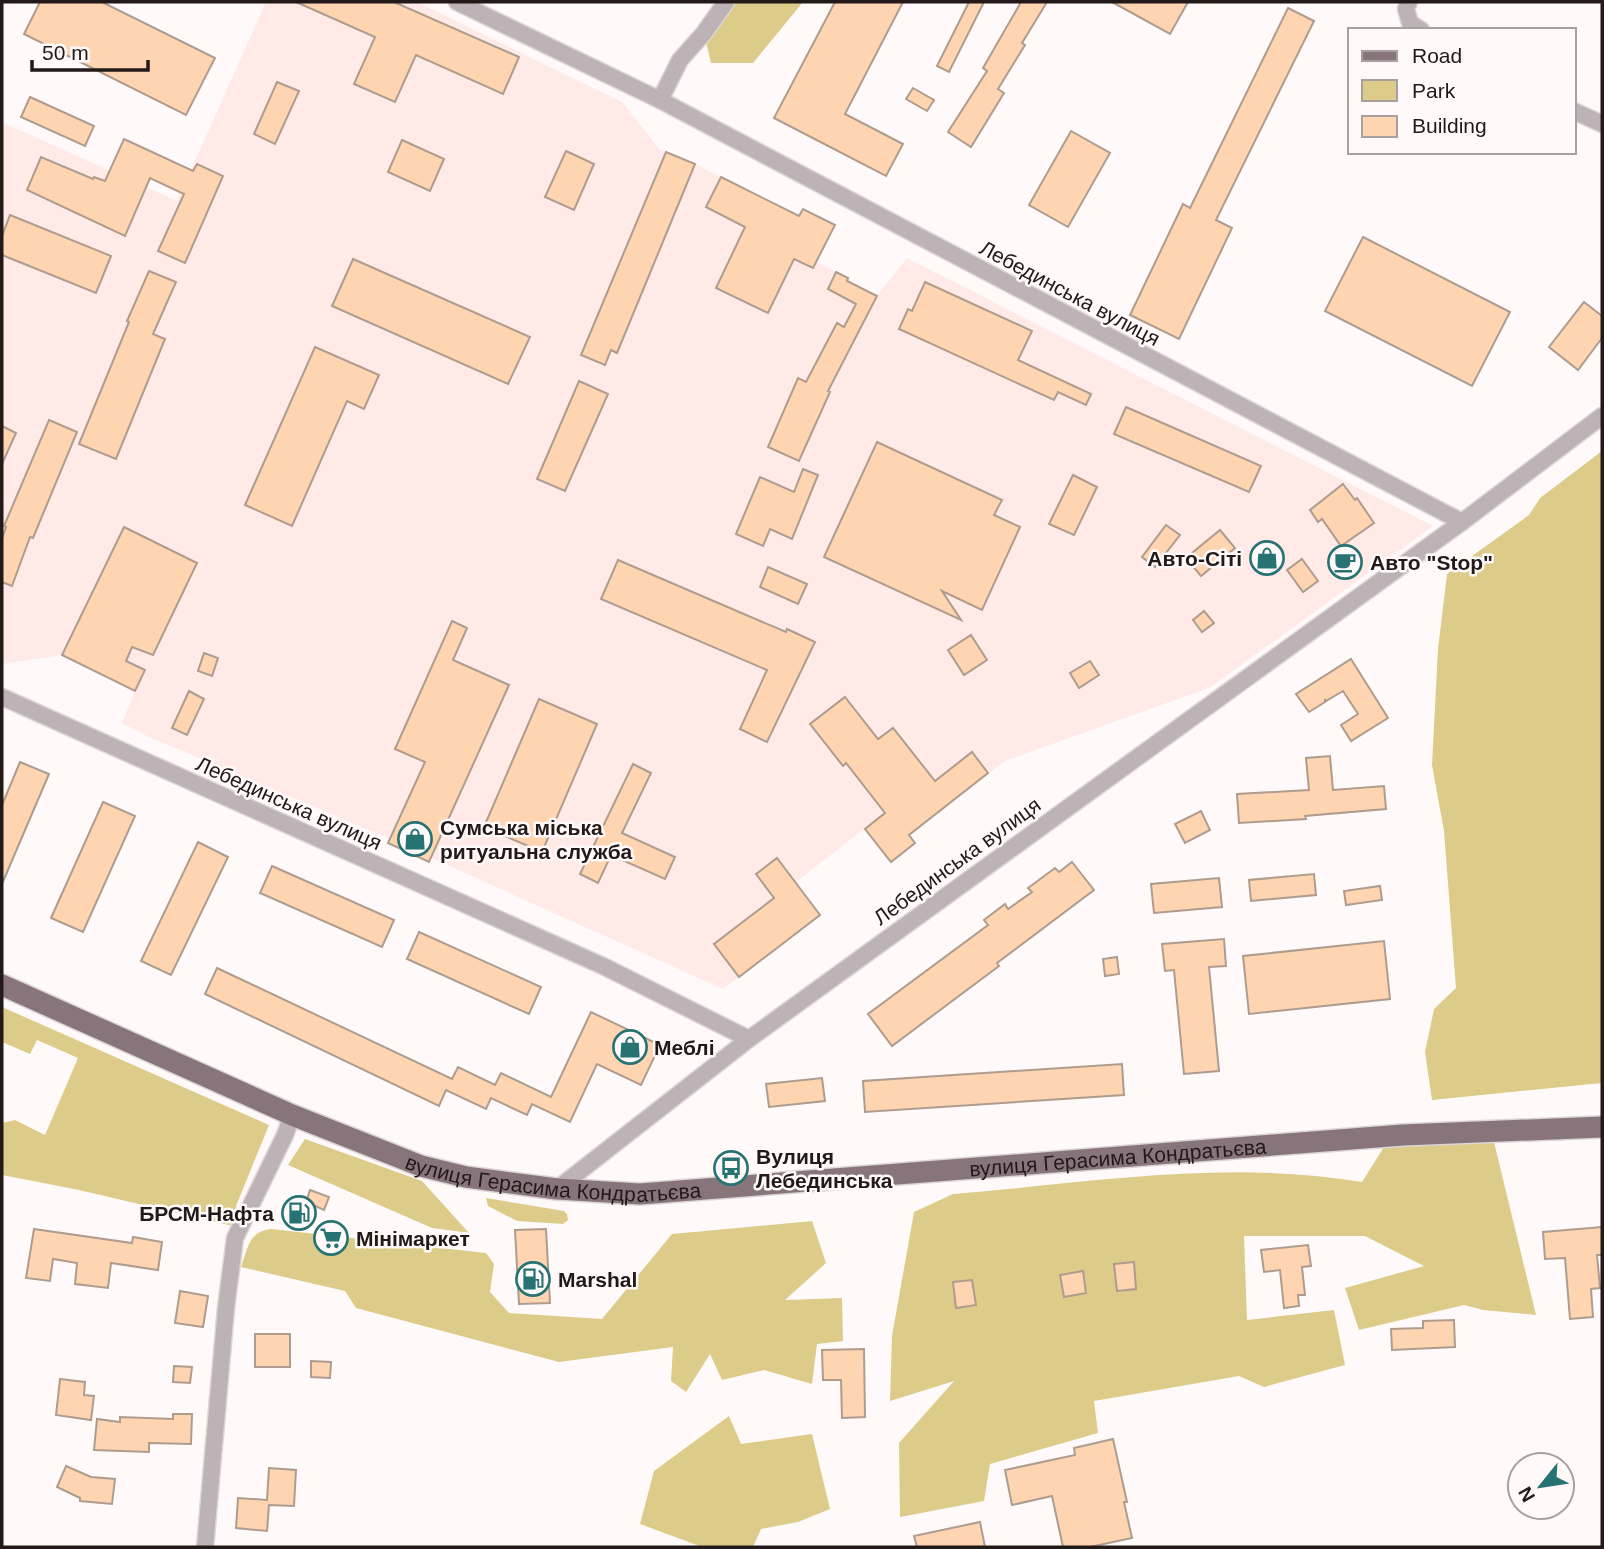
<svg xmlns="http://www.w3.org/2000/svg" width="1604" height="1549" viewBox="0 0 1604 1549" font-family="Arial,sans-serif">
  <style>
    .built { fill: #ffeae7 }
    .green { fill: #ddcc89 }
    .building { fill: #fed4b1; stroke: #ae9c8e; stroke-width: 2 }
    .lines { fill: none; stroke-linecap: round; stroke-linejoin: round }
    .minor-casing { stroke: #dcd6d5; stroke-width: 19 }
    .major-casing { stroke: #dcd6d5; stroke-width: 24 }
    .minor { stroke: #bdb2b6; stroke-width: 16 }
    .major { stroke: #88757c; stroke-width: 21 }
    .labels { text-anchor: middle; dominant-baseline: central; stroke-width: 5; stroke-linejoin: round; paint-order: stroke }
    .street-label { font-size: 21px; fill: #221918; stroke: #fffaf9 }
    .poi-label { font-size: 21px; font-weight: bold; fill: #221918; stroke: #fffaf9; text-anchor: start }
  </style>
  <rect width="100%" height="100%" fill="#fffaf9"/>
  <path class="built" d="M 266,2 L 417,2 L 622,102 L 660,150 L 695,164 L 799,216 L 803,209 L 835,225 L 817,262 L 848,278 L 863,289 L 877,296 L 907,258 L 1433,526 L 1209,688 L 1005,761 L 909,835 L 915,843 L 891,862 L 864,829 L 796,882 L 820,915 L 723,989 L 378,834 L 147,736 L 122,723 L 135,691 L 62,655 L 2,664 L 2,122 L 177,201 Z"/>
  <g class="green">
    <path d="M 726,2 L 803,2 L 753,63 L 711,63 L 704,33 Z"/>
    <path d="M 1602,451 L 1602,1083 L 1432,1100 L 1425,1052 L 1434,1009 L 1456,988 L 1444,831 L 1432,765 L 1438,649 L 1447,574 L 1529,515 L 1540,498 Z"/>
    <path d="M 2,1007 L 269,1125 L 236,1206 L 238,1215 L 233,1226 L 79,1190 L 2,1175 L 2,1123 L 15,1120 L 45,1135 L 78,1058 L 37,1040 L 30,1054 L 2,1042 Z"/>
    <path d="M 1493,1138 L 1536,1315 L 1483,1310 L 1464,1305 L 1359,1330 L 1345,1288 L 1424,1266 L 1365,1236 L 1244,1236 L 1247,1320 L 1334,1310 L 1345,1365 L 1264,1387 L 1239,1376 L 1094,1401 L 1098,1433 L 990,1464 L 984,1501 L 900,1517 L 899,1443 L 954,1381 L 890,1401 L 892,1336 L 914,1212 L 953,1194 C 1088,1183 1227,1159 1362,1182 L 1384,1147 Z"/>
    <path d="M 305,1139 L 422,1181 L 469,1233 L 432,1228 L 288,1165 Z"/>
    <path d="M 486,1198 L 564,1211 L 567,1214 L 568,1220 L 563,1224 L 517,1221 L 488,1206 Z"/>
    <path d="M 812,1221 L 826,1263 L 785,1300 L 842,1298 L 843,1341 L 817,1344 L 812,1384 L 764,1370 L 722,1380 L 710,1354 L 686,1392 L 671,1381 L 673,1347 L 559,1362 L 356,1308 L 345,1291 L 241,1267 C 248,1248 248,1232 271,1229 L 486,1253 L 494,1264 L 490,1292 L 509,1313 L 602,1319 L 672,1234 Z"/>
    <path d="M 729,1416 L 741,1444 L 812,1434 L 830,1509 L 798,1522 L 761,1529 L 753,1547 L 702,1547 L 640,1524 L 654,1471 Z"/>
  </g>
  <g class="building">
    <path d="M 40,2 L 102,2 L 215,58 L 186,115 L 24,34 Z"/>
    <path d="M 296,2 L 394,2 L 519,57 L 503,94 L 416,55 L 395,102 L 354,84 L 375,37 Z"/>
    <path d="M 835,2 L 903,2 L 845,114 L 903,144 L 886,176 L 774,118 Z"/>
    <path d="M 969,2 L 984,2 L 949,72 L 937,66 Z"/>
    <path d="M 1021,2 L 1047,2 L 1022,43 L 1025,45 L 998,89 L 1004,93 L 971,147 L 948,132 L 987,71 L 983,68 Z"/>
    <path d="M 1112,2 L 1188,2 L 1170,34 Z"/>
    <path d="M 1288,8 L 1314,21 L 1216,220 L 1232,228 L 1179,339 L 1130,315 L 1183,204 L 1190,208 Z"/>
    <path d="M 277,82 L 299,91 L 275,144 L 254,134 Z"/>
    <path d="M 913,88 L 934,100 L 927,111 L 906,99 Z"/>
    <path d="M 30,97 L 94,126 L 85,146 L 21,117 Z"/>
    <path d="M 1071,131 L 1110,153 L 1068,227 L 1029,205 Z"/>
    <path d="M 124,139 L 193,171 L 197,164 L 223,176 L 185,263 L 158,251 L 184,194 L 150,178 L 125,236 L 27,190 L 41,157 L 93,179 L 94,177 L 105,181 Z"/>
    <path d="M 402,140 L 444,159 L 430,191 L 388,172 Z"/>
    <path d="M 566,151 L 594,164 L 574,210 L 545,197 Z"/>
    <path d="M 666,152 L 695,164 L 617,353 L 611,350 L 605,365 L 581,355 Z"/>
    <path d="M 721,177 L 799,216 L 803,209 L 835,225 L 813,268 L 794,259 L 768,313 L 716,288 L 745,227 L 706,207 Z"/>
    <path d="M 10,215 L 111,256 L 96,293 L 2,255 L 2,236 Z"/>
    <path d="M 1363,237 L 1510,312 L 1472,386 L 1325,311 Z"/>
    <path d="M 353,259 L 530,337 L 508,384 L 332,306 Z"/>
    <path d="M 149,271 L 176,282 L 153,334 L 165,339 L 116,459 L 79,444 L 129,322 L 127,321 Z"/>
    <path d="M 836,272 L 848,278 L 847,281 L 877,296 L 828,391 L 830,392 L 799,461 L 768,447 L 798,378 L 806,382 L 837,323 L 844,327 L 856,304 L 828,289 Z"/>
    <path d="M 925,282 L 1032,331 L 1018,360 L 1091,394 L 1086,405 L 1058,392 L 1054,400 L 899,329 L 908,309 L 912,311 Z"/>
    <path d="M 1584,302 L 1602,316 L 1602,338 L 1578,370 L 1549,347 Z"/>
    <path d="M 315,347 L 379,375 L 364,409 L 347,401 L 292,526 L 245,505 Z"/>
    <path d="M 579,381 L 608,394 L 565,491 L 537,479 Z"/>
    <path d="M 1126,407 L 1261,466 L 1249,492 L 1114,434 Z"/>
    <path d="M 49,420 L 77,432 L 33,538 L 30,537 L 12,586 L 2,582 L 2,539 L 6,527 L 4,526 Z"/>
    <path d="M 2,426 L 16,433 L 2,464 Z"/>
    <path d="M 877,442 L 1002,500 L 994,515 L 1020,527 L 982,610 L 942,591 L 961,620 L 824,557 Z"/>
    <path d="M 803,469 L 818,475 L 792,539 L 770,529 L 763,546 L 736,534 L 760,477 L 794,492 Z"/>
    <path d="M 1073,475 L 1097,487 L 1074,535 L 1049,524 Z"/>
    <path d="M 1343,484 L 1355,500 L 1357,498 L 1374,523 L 1341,546 L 1322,519 L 1318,522 L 1310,510 Z"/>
    <path d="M 1166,525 L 1180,535 L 1155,567 L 1142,557 Z"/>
    <path d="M 124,527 L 197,563 L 153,655 L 132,647 L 126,661 L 145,670 L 135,691 L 62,655 Z"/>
    <path d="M 1220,530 L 1235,548 L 1201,576 L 1186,558 Z"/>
    <path d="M 1302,559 L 1318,581 L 1303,592 L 1287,570 Z"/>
    <path d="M 618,560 L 786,632 L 787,629 L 815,642 L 767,742 L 740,729 L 767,670 L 601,599 Z"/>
    <path d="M 768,567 L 807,584 L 798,604 L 760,587 Z"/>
    <path d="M 1204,611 L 1214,623 L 1202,632 L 1193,620 Z"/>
    <path d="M 452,621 L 467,628 L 453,660 L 509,685 L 429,862 L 388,843 L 425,762 L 395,749 Z"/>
    <path d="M 971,635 L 987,660 L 964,675 L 948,650 Z"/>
    <path d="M 204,653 L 218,658 L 212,676 L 198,671 Z"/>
    <path d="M 1351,659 L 1388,718 L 1351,741 L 1341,725 L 1358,714 L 1343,691 L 1326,701 L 1325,699 L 1325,702 L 1309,712 L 1296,694 Z"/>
    <path d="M 1090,661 L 1099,675 L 1079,688 L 1070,673 Z"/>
    <path d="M 189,691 L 204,699 L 187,735 L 172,728 Z"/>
    <path d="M 845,697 L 878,739 L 893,728 L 935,781 L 972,752 L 988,773 L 909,835 L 915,843 L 891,862 L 865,829 L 885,813 L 846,763 L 843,766 L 810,724 Z"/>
    <path d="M 539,699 L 597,724 L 542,852 L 484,827 Z"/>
    <path d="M 1330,756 L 1333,790 L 1384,786 L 1386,809 L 1305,816 L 1306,819 L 1239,823 L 1237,794 L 1309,790 L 1306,758 Z"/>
    <path d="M 20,762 L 49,774 L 2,884 L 2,805 Z"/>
    <path d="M 633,764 L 651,773 L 622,833 L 675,857 L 665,879 L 611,855 L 598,883 L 580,874 Z"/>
    <path d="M 103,802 L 135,816 L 83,932 L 51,918 Z"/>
    <path d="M 1201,811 L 1210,830 L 1185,843 L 1175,824 Z"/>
    <path d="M 198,842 L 228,857 L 171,975 L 141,961 Z"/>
    <path d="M 777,858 L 820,915 L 739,977 L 714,944 L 774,898 L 756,874 Z"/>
    <path d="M 1072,862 L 1094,890 L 997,963 L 999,966 L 892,1046 L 868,1014 L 988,925 L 984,920 L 1005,904 L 1008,909 L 1032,892 L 1028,888 L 1055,868 L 1059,872 Z"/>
    <path d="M 272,866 L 394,920 L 382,947 L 260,893 Z"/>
    <path d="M 1314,874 L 1316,895 L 1251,901 L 1249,880 Z"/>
    <path d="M 1219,878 L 1222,907 L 1154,913 L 1151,884 Z"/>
    <path d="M 1380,886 L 1382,900 L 1346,905 L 1344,891 Z"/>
    <path d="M 419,932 L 541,987 L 529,1014 L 407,959 Z"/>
    <path d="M 1224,939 L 1226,966 L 1209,967 L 1219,1071 L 1184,1074 L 1174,970 L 1165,971 L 1162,944 Z"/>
    <path d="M 1384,941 L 1390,999 L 1249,1014 L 1243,956 Z"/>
    <path d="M 1117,957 L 1119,974 L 1105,976 L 1103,959 Z"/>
    <path d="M 217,968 L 452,1079 L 458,1067 L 495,1085 L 501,1073 L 551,1097 L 591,1012 L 660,1045 L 641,1085 L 597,1064 L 570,1122 L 532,1104 L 527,1115 L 491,1098 L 486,1109 L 446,1090 L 439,1106 L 205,994 Z"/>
    <path d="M 1122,1064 L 1124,1095 L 865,1112 L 863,1081 Z"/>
    <path d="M 822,1078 L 825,1101 L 769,1107 L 766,1084 Z"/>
    <path d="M 310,1190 L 329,1197 L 324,1210 L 306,1202 Z"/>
    <path d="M 290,1201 L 313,1210 L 308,1224 L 285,1215 Z"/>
    <path d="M 1602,1227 L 1602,1255 L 1597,1255 L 1600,1288 L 1591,1289 L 1593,1317 L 1570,1319 L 1565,1258 L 1545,1259 L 1543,1232 Z"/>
    <path d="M 34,1229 L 132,1243 L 133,1237 L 162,1242 L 158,1270 L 111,1263 L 108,1288 L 75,1284 L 77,1263 L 53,1259 L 50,1281 L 26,1278 Z"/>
    <path d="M 546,1229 L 550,1303 L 519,1304 L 515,1230 Z"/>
    <path d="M 1308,1245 L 1311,1266 L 1302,1267 L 1305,1295 L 1298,1295 L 1299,1306 L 1284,1308 L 1280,1270 L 1264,1272 L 1261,1250 Z"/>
    <path d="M 1134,1262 L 1136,1289 L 1117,1291 L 1114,1264 Z"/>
    <path d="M 1083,1271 L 1086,1293 L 1064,1297 L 1060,1275 Z"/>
    <path d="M 972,1280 L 976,1305 L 956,1308 L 953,1282 Z"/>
    <path d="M 180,1291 L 208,1296 L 203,1327 L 175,1323 Z"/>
    <path d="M 1454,1320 L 1455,1347 L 1392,1350 L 1391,1329 L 1423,1328 L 1423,1321 Z"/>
    <rect x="255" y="1334" width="35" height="33"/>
    <path d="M 864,1349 L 865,1417 L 842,1418 L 841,1380 L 823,1380 L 822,1350 Z"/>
    <path d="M 311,1361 L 331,1362 L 330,1378 L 311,1377 Z"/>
    <path d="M 174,1366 L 192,1367 L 190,1383 L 173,1382 Z"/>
    <path d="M 60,1379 L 85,1382 L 84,1395 L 94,1396 L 91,1420 L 56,1415 Z"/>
    <path d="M 173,1414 L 192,1414 L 191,1444 L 149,1443 L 149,1452 L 94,1450 L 97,1419 L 120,1422 L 120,1417 L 173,1419 Z"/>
    <path d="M 1113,1439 L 1127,1502 L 1124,1502 L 1132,1538 L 1090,1547 L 1063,1547 L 1052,1496 L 1012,1505 L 1005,1470 L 1075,1455 L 1074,1448 Z"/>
    <path d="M 66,1466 L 91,1477 L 115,1479 L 112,1504 L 80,1501 L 80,1498 L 57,1487 Z"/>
    <path d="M 269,1468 L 296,1470 L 294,1506 L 269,1505 L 267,1531 L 236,1528 L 238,1498 L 267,1500 Z"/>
    <path d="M 980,1522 L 985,1547 L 917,1547 L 914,1536 Z"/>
  </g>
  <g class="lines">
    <g class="minor-casing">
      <g id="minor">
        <path d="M 457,2 L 660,100 L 1462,522"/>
        <path d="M 1409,2 L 1406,9 L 1410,23 L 1421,30"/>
        <path d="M 660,100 L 680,60 L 704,33 L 726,2"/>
        <path d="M 1574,111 L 1602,124"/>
        <path d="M 2,697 L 603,966 L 749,1039"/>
        <path d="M 557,1189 L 749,1039 L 1462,522 L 1602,416"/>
        <path d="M 205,1547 L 226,1308 L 235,1238 L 285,1135 L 292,1115"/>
      </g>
    </g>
    <g class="major-casing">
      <g id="major">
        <path id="s1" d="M 2,985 L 292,1115 L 421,1166 L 466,1177 L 557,1189 L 640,1194 L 1403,1135 L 1602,1127"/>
      </g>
    </g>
    <use href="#minor" class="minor"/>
    <use href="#major" class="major"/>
  </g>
  <defs>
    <g id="shop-ring" transform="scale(1.75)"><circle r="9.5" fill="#fffaf9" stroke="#277272" stroke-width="1.5"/><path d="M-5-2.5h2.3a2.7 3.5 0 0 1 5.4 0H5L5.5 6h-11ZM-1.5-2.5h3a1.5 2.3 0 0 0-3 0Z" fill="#277272"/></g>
    <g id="cafe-ring" transform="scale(1.75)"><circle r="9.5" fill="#fffaf9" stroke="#277272" stroke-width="1.5"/><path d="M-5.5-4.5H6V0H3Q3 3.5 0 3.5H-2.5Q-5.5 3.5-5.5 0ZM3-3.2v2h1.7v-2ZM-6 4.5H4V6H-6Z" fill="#277272"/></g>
    <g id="bus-ring" transform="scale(1.75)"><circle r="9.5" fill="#fffaf9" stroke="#277272" stroke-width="1.5"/><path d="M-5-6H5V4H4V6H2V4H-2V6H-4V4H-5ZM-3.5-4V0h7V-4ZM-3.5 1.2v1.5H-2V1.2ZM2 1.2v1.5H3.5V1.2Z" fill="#277272"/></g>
    <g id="fuel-ring" transform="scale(1.75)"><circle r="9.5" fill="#fffaf9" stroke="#277272" stroke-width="1.5"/><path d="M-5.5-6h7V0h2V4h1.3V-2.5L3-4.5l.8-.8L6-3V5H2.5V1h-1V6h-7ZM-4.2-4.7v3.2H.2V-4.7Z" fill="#277272"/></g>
    <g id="supermarket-ring" transform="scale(1.75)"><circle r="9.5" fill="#fffaf9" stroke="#277272" stroke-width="1.5"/><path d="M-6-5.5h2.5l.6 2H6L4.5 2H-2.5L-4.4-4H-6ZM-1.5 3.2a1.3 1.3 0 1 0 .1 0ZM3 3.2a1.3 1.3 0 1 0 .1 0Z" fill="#277272"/></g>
  </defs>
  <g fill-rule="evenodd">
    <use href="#shop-ring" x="1267" y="558"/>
    <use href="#cafe-ring" x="1345" y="562"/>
    <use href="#shop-ring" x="415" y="839"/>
    <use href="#shop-ring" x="630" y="1047"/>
    <use href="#bus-ring" x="731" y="1168"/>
    <use href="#fuel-ring" x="299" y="1213"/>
    <use href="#supermarket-ring" x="331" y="1238"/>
    <use href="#fuel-ring" x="533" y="1279"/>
  </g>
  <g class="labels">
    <g class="street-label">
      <text transform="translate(1070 293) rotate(28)">Лебединська вулиця</text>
      <text transform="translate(289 803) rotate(24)">Лебединська вулиця</text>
      <text transform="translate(957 861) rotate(-36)">Лебединська вулиця</text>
      <text stroke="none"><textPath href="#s1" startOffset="1157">вулиця Герасима Кондратьєва</textPath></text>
      <text stroke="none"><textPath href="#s1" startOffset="590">вулиця Герасима Кондратьєва</textPath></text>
    </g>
    <g class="poi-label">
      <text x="1242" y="558" text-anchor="end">Авто-Сіті</text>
      <text x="1370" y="562">Авто "Stop"</text>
      <text x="440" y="827">Сумська міська<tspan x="440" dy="24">ритуальна служба</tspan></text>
      <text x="654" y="1047">Меблі</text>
      <text x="756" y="1156">Вулиця<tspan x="756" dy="24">Лебединська</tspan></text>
      <text x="274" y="1213" text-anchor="end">БРСМ-Нафта</text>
      <text x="356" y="1238">Мінімаркет</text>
      <text x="558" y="1279">Marshal</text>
    </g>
  </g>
  <rect width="1604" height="1549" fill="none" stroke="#221918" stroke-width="7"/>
  <rect x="1348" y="28" width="228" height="126" fill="#fffaf9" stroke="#a7a09f" stroke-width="2"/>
  <rect x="1362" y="51" width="35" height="10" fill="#88757c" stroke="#a7a09f" stroke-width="2"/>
  <text x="1412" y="63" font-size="21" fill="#221918">Road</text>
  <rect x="1362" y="80" width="35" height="21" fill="#ddcc89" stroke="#a7a09f" stroke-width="2"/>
  <text x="1412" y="98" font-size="21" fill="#221918">Park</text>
  <rect x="1362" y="116" width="35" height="21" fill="#fed4b1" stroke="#a7a09f" stroke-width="2"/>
  <text x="1412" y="133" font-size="21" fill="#221918">Building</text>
  <g transform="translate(1541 1486) rotate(240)"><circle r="33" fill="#fffaf9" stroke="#a7a09f" stroke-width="2"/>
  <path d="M0-5L12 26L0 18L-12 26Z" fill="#277272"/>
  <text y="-10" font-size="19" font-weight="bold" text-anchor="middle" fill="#221918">N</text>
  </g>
  <path d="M32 60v10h116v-10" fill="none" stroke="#221918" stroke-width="3.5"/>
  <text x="42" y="60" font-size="21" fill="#221918" stroke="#fffaf9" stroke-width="5" paint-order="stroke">50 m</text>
</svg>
